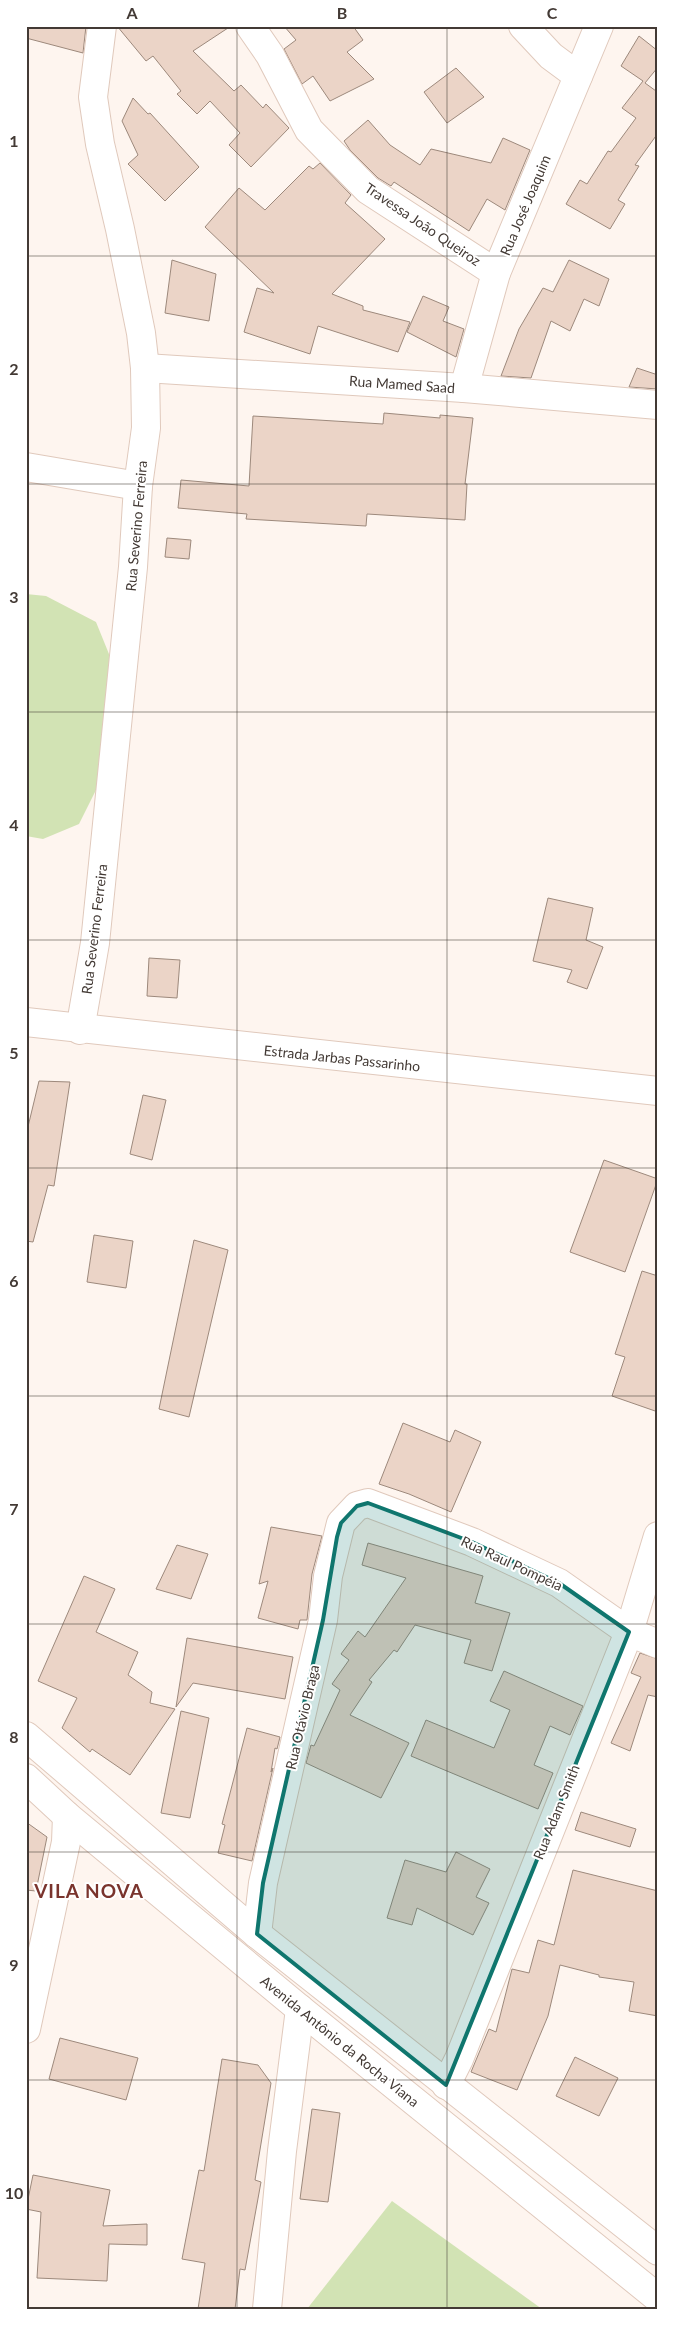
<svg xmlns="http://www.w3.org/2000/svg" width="684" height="2335" viewBox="0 0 684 2335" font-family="Lato,sans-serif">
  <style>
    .green { fill: #d2e3b4 }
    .building { fill: #ebd4c7; stroke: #9d897c }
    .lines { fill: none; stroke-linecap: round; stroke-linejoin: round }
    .minor-casing { stroke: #e0c9bc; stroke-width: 30 }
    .major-casing { stroke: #e0c9bc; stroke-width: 30 }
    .minor { stroke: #fff; stroke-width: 28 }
    .major { stroke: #fff; stroke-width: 28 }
    .marked { fill: #0f766e; fill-opacity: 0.2; stroke: #0f766e; stroke-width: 4; stroke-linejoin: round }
    .grid { fill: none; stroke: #433a35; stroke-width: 1; stroke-opacity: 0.55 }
    .labels { text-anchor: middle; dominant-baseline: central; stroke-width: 4; stroke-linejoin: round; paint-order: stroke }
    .street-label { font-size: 14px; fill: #433a35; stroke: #fff }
    .district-label { font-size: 19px; font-weight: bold; letter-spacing: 1px; fill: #7a342d; stroke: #fff }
    .neatline { fill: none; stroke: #433a35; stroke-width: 2 }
    .grid-label { font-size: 16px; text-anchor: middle; font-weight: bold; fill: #433a35 }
  </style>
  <rect width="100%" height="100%" fill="#fef5ef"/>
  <g class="green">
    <path d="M 26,594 L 46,596 L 96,622 L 111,659 L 98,786 L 79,824 L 43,839 L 26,836 Z"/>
    <path d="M 392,2201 L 542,2309 L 307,2309 Z"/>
  </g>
  <g class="building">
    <path d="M 26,26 L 86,26 L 83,53 L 26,38 Z"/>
    <path d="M 117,26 L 231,26 L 193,51 L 234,91 L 241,85 L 263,108 L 266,104 L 289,128 L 251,167 L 229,145 L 240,133 L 210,101 L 197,114 L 177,94 L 181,91 L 153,56 L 146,61 Z"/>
    <path d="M 284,26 L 353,26 L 363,40 L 347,52 L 374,79 L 330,101 L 313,76 L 302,84 L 284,49 L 296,40 Z"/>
    <path d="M 639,36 L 658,51 L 658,67 L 645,83 L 656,91 L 658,88 L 658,133 L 635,165 L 639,166 L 618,200 L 625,204 L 610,229 L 566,204 L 580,180 L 587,184 L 608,151 L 611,152 L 636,118 L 622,108 L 643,81 L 621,66 Z"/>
    <path d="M 456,68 L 484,97 L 447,123 L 424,92 Z"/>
    <path d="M 133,98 L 148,114 L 150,113 L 199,167 L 165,201 L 128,164 L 138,155 L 122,121 Z"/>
    <path d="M 368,120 L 390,145 L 420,165 L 431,149 L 491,163 L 503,138 L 530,150 L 505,210 L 487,199 L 469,231 L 394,182 L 391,186 L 378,178 L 350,150 L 344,141 Z"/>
    <path d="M 320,163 L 351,195 L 345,203 L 385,239 L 332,294 L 363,306 L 363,310 L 410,322 L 398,352 L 318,326 L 310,354 L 244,332 L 257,288 L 274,293 L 205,227 L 239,188 L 265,210 L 309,166 L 313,169 Z"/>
    <path d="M 172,260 L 216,274 L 209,321 L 165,313 Z"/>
    <path d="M 569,260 L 609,279 L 599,306 L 584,299 L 570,331 L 551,321 L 531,378 L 501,376 L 519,329 L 543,288 L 553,292 Z"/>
    <path d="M 423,296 L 449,307 L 443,321 L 464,329 L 456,357 L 407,332 Z"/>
    <path d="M 637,368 L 658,375 L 658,389 L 629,387 Z"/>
    <path d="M 384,413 L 440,418 L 440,415 L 473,418 L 465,484 L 467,484 L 465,520 L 367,514 L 366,526 L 246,519 L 247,514 L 178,508 L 181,480 L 249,486 L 253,416 L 383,424 Z"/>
    <path d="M 167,538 L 191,540 L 189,559 L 165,557 Z"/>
    <path d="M 548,898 L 593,908 L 586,940 L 603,947 L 587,989 L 567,982 L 572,970 L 533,961 Z"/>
    <path d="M 149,958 L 180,960 L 177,998 L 147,996 Z"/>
    <path d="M 39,1081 L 70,1082 L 54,1186 L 48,1185 L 33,1242 L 26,1241 L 26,1135 Z"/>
    <path d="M 143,1095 L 166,1100 L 152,1160 L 130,1154 Z"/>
    <path d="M 604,1160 L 658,1179 L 625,1272 L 570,1252 Z"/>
    <path d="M 94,1235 L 133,1241 L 126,1288 L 87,1282 Z"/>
    <path d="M 194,1240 L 228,1250 L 189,1417 L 159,1409 Z"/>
    <path d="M 642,1271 L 658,1276 L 658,1412 L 612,1396 L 625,1357 L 615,1354 Z"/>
    <path d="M 403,1423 L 450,1442 L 455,1430 L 481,1442 L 451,1512 L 409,1494 L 379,1484 Z"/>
    <path d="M 271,1527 L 322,1536 L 312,1574 L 307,1620 L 300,1620 L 298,1629 L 258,1618 L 268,1581 L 259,1584 Z"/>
    <path d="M 368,1543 L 483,1576 L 475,1603 L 510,1613 L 492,1671 L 464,1663 L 471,1640 L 415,1625 L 397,1652 L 394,1650 L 369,1680 L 372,1682 L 350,1715 L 409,1743 L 381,1798 L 306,1763 L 311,1745 L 314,1746 L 340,1690 L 332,1684 L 349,1660 L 341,1654 L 358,1631 L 365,1637 L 406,1578 L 362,1565 Z"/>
    <path d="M 177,1545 L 208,1554 L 191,1599 L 156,1589 Z"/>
    <path d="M 84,1576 L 115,1589 L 96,1632 L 138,1652 L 128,1675 L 152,1692 L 150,1703 L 175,1709 L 130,1775 L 92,1749 L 90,1752 L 62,1728 L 77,1698 L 38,1681 Z"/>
    <path d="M 187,1638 L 293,1657 L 285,1699 L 193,1683 L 176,1707 Z"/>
    <path d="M 640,1653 L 658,1659 L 658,1697 L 648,1695 L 630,1751 L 611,1743 L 641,1677 L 631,1673 Z"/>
    <path d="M 504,1671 L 583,1706 L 570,1735 L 550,1726 L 534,1765 L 553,1773 L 538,1809 L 411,1756 L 426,1720 L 494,1748 L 510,1710 L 490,1701 Z"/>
    <path d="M 181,1711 L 209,1718 L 190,1818 L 161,1813 Z"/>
    <path d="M 247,1728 L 280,1737 L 277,1749 L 275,1748 L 271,1772 L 273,1768 L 252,1861 L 218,1853 L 225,1825 L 222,1824 Z"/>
    <path d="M 581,1812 L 636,1829 L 630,1847 L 575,1830 Z"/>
    <path d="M 26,1822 L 47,1837 L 36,1891 L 26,1890 Z"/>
    <path d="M 456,1852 L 490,1869 L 476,1897 L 489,1903 L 473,1935 L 417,1908 L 412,1925 L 387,1918 L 405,1860 L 446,1872 Z"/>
    <path d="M 573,1870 L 658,1891 L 658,2016 L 629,2011 L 634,1982 L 599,1977 L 599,1975 L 560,1965 L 548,2016 L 517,2090 L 471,2072 L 489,2029 L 496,2032 L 512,1969 L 529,1973 L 538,1940 L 554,1945 Z"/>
    <path d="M 60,2038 L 138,2058 L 126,2100 L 49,2079 Z"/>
    <path d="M 575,2057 L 618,2078 L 599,2116 L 556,2096 Z"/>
    <path d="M 222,2059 L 258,2065 L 271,2083 L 255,2180 L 261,2182 L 245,2270 L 240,2269 L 235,2309 L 198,2309 L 205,2263 L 182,2259 L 199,2170 L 204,2171 Z"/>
    <path d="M 312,2109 L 340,2113 L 328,2202 L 300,2199 Z"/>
    <path d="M 33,2175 L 110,2190 L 103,2226 L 147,2224 L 147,2245 L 109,2244 L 107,2281 L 37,2278 L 41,2212 L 26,2209 Z"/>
  </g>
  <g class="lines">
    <g class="minor-casing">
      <g id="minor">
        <path d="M 250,26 L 270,55 L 309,130 L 368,190 L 496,273"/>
        <path d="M 523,26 L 551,56 L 578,76"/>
        <path d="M 145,368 L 464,388 L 658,405"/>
        <path d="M 464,388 L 496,273 L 599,26"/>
        <path d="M 26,467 L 138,486"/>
        <path d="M 26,1022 L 658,1091"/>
        <path d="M 80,1030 L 95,943 L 133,567 L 138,486 L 146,428 L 145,368 L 141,333 L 120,229 L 100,144 L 93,97 L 102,26"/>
        <path d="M 257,1934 L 263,1883 L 323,1620 L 328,1576 L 341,1523 L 357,1506 L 368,1503 L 472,1542 L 559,1583 L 629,1632 L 658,1644"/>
        <path d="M 26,2029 L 66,1842 L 67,1816"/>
        <path d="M 446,2085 L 459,2059 L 629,1632 L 658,1536"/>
        <path d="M 267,2309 L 282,2151 L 300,2009"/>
      </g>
    </g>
    <g class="major-casing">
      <g id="major">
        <path d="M 26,1736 L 257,1934 L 658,2251"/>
        <path d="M 26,1778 L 67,1816 L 300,2009 L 658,2298"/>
      </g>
    </g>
    <use href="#minor" class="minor"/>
    <use href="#major" class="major"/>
  </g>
  <path class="marked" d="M 368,1503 L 472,1542 L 559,1583 L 629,1632 L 446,2085 L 257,1934 L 263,1883 L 323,1620 L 337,1537 L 341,1523 L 357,1506 Z"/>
  <path class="grid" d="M 237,26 L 237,2309M 447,26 L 447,2309M 26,256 L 658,256M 26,484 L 658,484M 26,712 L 658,712M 26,940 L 658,940M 26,1168 L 658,1168M 26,1396 L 658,1396M 26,1624 L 658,1624M 26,1852 L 658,1852M 26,2080 L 658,2080"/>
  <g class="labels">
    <g class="street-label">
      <text transform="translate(525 205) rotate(-67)">Rua José Joaquim</text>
      <text transform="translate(423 224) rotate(34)">Travessa João Queiroz</text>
      <text transform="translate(402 384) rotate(4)">Rua Mamed Saad</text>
      <text transform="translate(136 526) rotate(-85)">Rua Severino Ferreira</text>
      <text transform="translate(94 929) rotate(-83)">Rua Severino Ferreira</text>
      <text transform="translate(342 1058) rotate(6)">Estrada Jarbas Passarinho</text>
      <text transform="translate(512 1563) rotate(25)">Rua Raul Pompéia</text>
      <text transform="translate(302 1717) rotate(-77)">Rua Otávio Braga</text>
      <text transform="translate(556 1812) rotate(-68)">Rua Adam Smith</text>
      <text transform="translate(340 2041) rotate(39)">Avenida Antônio da Rocha Viana</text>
    </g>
    <g class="district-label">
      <text x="89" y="1890">VILA NOVA</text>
    </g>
  </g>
  <rect width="684" height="2335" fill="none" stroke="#ffffff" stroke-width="55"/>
  <rect x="28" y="28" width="628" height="2280" class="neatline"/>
  <g class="grid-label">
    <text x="132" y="19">A</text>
    <text x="342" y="19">B</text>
    <text x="552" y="19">C</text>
    <text x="14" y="147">1</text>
    <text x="14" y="375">2</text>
    <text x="14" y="603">3</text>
    <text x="14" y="831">4</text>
    <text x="14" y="1059">5</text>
    <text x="14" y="1287">6</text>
    <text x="14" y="1515">7</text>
    <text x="14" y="1743">8</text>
    <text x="14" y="1971">9</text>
    <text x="14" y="2199">10</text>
  </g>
</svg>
